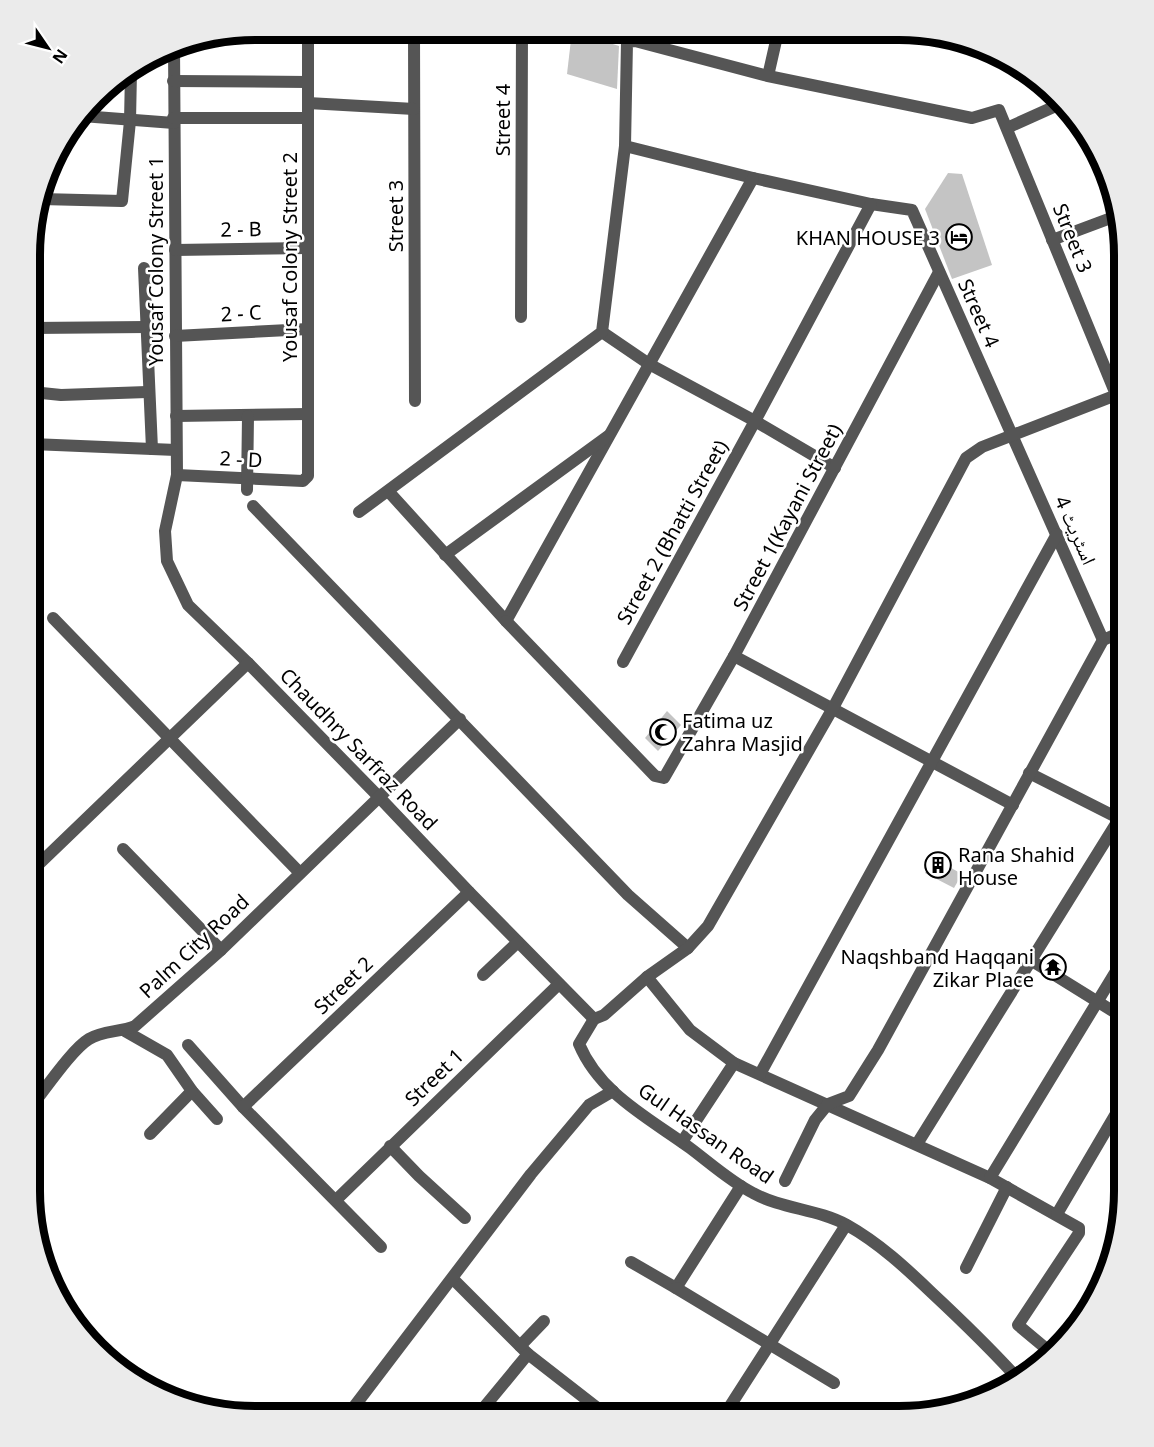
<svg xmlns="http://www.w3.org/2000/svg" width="1154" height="1447" viewBox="0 0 1154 1447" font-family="'Noto Sans','Noto Naskh Arabic',sans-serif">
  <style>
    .building { fill: #c4c4c4 }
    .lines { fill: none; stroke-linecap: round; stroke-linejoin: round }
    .street { stroke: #555; stroke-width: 12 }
    .labels { text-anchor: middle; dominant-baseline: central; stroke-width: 5; stroke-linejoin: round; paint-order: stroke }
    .street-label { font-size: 20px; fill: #000; stroke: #fff }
    .poi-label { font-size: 20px; fill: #000; stroke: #fff; text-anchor: end }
    .rim { fill: none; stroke: #000; stroke-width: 8 }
  </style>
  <rect width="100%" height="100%" fill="#fff"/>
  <g class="building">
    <path d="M 572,31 L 619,46 L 617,89 L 567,74 Z"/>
    <path d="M 948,173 L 962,174 L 992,265 L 952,279 L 925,209 Z"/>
    <path d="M 667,711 L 681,725 L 658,751 L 645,738 Z"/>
    <path d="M 933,858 L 962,874 L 954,888 L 925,873 Z"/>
  </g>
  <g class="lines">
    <g class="street">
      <path d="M 414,30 L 415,401"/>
      <path d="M 174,47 L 177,475 L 165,531 L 167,561 L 188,605 L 248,663 L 379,797 L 469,892 L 594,1019"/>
      <path d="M 768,76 L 778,32"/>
      <path d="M 173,81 L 308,82"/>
      <path d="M 308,103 L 414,109"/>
      <path d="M 82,116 L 174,123"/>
      <path d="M 173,118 L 308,118"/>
      <path d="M 1007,128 L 1058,105"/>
      <path d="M 625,146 L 753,178 L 871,204 L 912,210 L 1103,640"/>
      <path d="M 41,199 L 122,201 L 130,121 L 131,72"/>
      <path d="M 1052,240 L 1119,215"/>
      <path d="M 175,250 L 308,248"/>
      <path d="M 144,268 L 152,449"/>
      <path d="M 521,317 L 522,31"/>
      <path d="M 32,328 L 147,327"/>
      <path d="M 602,332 L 649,364 L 755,421 L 835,468"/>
      <path d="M 175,336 L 308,329"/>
      <path d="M 32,392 L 61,395 L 147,392"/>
      <path d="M 176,416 L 308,414"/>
      <path d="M 32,444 L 176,450"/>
      <path d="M 177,475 L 303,481 L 308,476 L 308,30"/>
      <path d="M 247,490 L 248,416"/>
      <path d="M 389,492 L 506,621 L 753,178"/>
      <path d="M 253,506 L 628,895 L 688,948"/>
      <path d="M 359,512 L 602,332 L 625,146 L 627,42 L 635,41 L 768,76 L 972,118 L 999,110 L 1124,414"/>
      <path d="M 445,555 L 608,436"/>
      <path d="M 53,618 L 300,873"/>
      <path d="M 506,621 L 655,776 L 664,778 L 734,656 L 939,272"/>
      <path d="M 734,656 L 1013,805"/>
      <path d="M 623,662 L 755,421 L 871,204"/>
      <path d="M 1029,773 L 1118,818"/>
      <path d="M 123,849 L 221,950"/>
      <path d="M 39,864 L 248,663"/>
      <path d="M 1032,961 L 1124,1018"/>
      <path d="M 483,975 L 518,942"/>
      <path d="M 647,977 L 690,1030 L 734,1063 L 990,1178 L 1079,1228 L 1079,1233 L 1018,1325 L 1049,1351"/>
      <path d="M 594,1019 L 604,1015 L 647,977 L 688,948 L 708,926 L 833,708 L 966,458 L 982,447 L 1124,392"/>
      <path d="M 594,1019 L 579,1044 C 600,1094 649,1118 690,1148 C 710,1163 731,1182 753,1193 C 782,1209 818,1209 847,1225 C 879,1243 906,1268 932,1293 C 962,1321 991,1349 1019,1380"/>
      <path d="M 125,1031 L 167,1055 L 192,1091 L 217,1119"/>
      <path d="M 188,1045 L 243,1107 L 381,1247"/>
      <path d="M 760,1074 L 1057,534"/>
      <path d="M 243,1107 L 469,892"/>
      <path d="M 30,1108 C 44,1091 72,1049 89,1039 C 102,1031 121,1032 135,1026 L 221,950 L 460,719"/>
      <path d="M 150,1134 L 192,1091"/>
      <path d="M 682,1142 L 734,1063"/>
      <path d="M 917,1144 L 1124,811"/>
      <path d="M 390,1146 L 419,1176 L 465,1218"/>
      <path d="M 990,1178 L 1124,958"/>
      <path d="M 785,1181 L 815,1120 L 828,1104 L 849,1096 L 878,1050 L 1103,640 L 1124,631"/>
      <path d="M 336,1200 L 559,984"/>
      <path d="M 1057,1214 L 1124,1100"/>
      <path d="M 631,1262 L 676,1288 L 741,1186"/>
      <path d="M 966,1268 L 1007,1187"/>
      <path d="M 453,1279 L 528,1354 L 609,1417"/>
      <path d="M 676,1288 L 834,1383"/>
      <path d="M 520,1346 L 544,1321"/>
      <path d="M 347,1416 L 531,1174 L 589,1105 L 613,1091"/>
      <path d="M 476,1417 L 528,1354"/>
      <path d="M 723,1417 L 846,1225"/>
    </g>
  </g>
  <defs>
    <g id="hotel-ring" transform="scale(1.35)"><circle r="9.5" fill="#fff" stroke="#000" stroke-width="1.5"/><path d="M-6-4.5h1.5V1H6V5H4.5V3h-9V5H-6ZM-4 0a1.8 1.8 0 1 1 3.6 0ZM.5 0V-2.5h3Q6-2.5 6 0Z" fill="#000"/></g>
    <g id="mosque-ring" transform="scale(1.35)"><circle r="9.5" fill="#fff" stroke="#000" stroke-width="1.5"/><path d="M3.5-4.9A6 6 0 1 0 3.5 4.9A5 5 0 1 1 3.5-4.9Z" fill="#000"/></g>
    <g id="building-ring" transform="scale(1.35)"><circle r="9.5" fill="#fff" stroke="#000" stroke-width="1.5"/><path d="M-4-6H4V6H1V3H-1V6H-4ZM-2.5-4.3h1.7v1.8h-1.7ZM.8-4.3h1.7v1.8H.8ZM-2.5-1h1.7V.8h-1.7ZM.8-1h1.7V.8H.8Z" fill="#000"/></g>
    <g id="temple-ring" transform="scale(1.35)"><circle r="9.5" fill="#fff" stroke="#000" stroke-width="1.5"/><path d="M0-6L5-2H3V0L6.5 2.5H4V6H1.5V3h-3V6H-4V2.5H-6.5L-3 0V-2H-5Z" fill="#000"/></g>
  </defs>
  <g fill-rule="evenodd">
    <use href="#hotel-ring" x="959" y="237"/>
    <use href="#mosque-ring" x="663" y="732"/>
    <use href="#building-ring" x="938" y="865"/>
    <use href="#temple-ring" x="1053" y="967"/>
  </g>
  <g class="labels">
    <g class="street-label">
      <text transform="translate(502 120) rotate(-90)">Street 4</text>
      <text transform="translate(395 216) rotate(-90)">Street 3</text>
      <text transform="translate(241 229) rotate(-1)">2 - B</text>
      <text transform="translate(1073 238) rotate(68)">Street 3</text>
      <text transform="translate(289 257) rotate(-90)">Yousaf Colony Street 2</text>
      <text transform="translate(155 261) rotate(-90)">Yousaf Colony Street 1</text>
      <text transform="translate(241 313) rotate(-3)">2 - C</text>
      <text transform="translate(979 313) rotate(66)">Street 4</text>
      <text transform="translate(241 459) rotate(3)">2 - D</text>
      <text transform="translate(787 517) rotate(-62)">Street 1(Kayani Street)</text>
      <text transform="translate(1076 530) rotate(66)">اسٹریٹ 4</text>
      <text transform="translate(672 532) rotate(-61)">Street 2 (Bhatti Street)</text>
      <text transform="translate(359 749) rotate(46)">Chaudhry Sarfraz Road</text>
      <text transform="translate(194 946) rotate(-43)">Palm City Road</text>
      <text transform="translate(343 985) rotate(-44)">Street 2</text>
      <text transform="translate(434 1077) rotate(-44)">Street 1</text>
      <text transform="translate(706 1133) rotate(35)">Gul Hassan Road</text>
    </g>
    <g class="poi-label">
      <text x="940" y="237">KHAN HOUSE 3</text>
      <text x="682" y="720" text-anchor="start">Fatima uz<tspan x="682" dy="23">Zahra Masjid</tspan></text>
      <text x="958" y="854" text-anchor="start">Rana Shahid<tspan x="958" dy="23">House</tspan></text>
      <text x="1034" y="956">Naqshband Haqqani<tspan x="1034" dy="23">Zikar Place</tspan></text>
    </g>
  </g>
  <path d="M0 0H1154V1447H0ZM255 40H899A215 215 0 0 1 1114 255V1191A215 215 0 0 1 899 1406H255A215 215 0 0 1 40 1191V255A215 215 0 0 1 255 40Z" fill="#ebebeb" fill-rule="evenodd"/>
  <path class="rim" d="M255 40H899A215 215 0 0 1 1114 255V1191A215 215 0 0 1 899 1406H255A215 215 0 0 1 40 1191V255A215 215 0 0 1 255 40Z"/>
  <g transform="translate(48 48) rotate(125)" stroke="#ffffff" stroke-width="4.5" paint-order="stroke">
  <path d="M0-4.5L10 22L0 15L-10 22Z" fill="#000000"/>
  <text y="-9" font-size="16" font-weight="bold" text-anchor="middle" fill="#000000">N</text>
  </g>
</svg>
